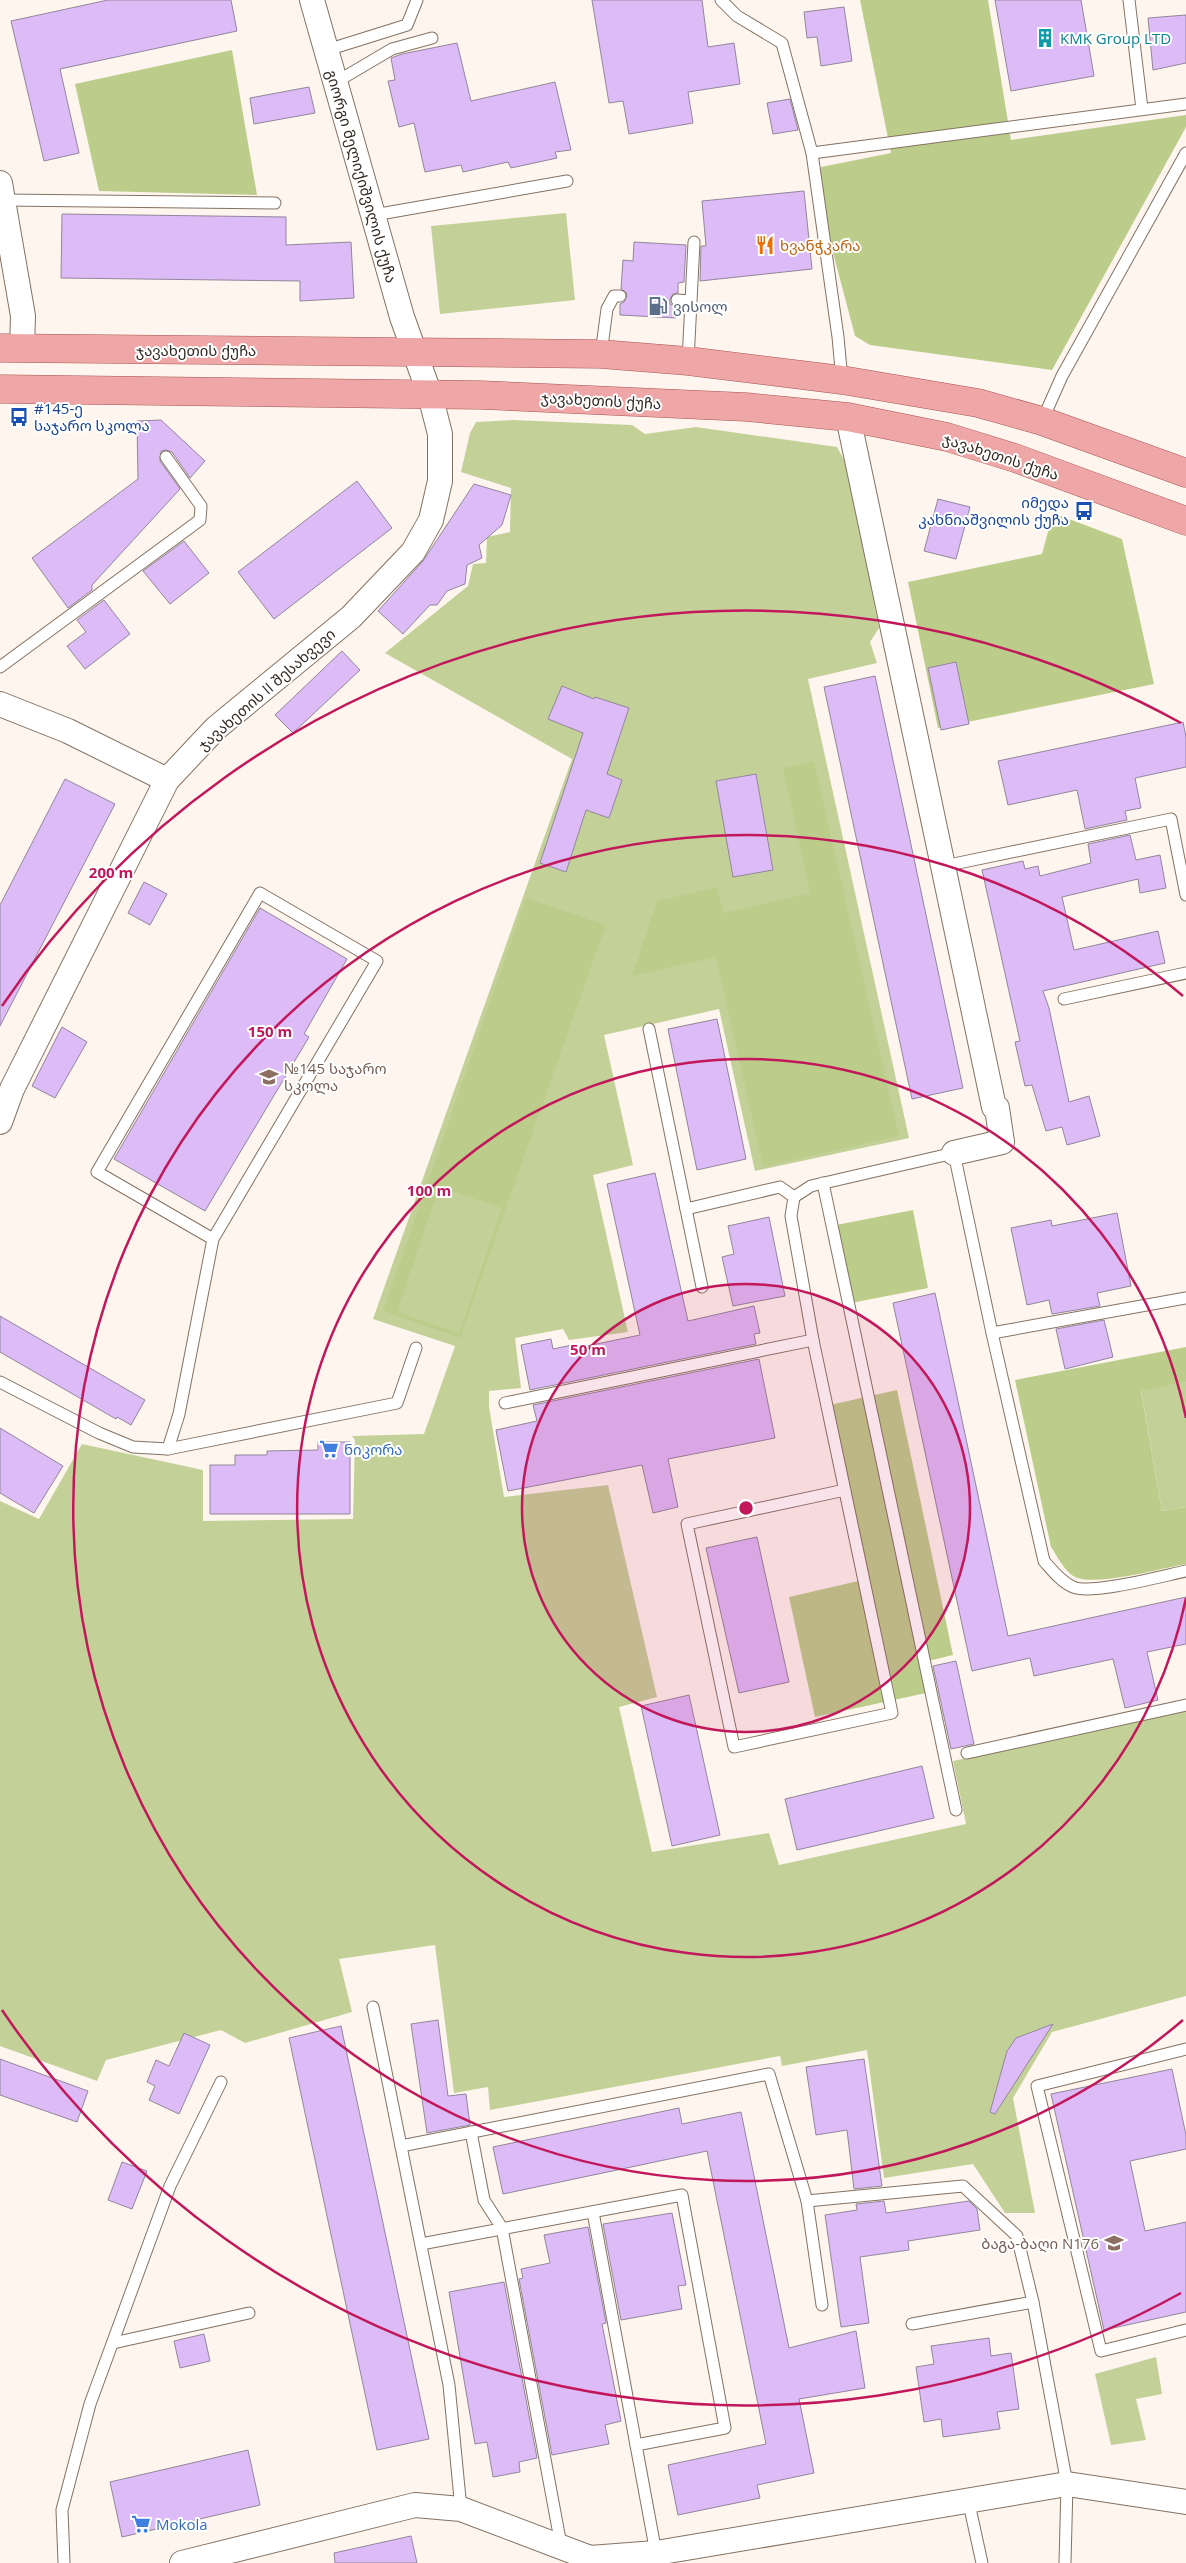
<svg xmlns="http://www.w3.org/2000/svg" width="1186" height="2563" viewBox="0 0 1186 2563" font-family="'Open Sans','Noto Sans Georgian',sans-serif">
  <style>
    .green { fill: #c3d199 }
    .forest { fill: #bccd8b; fill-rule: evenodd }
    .building { fill: #ddbbf7; stroke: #92869b }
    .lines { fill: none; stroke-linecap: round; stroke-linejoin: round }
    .service-casing { stroke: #847261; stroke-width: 13 }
    .minor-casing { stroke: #847261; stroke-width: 26 }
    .primary-casing { stroke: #a55453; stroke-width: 29 }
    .service { stroke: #fff; stroke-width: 11 }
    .minor { stroke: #fff; stroke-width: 24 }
    .primary { stroke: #eea6a7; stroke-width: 28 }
    .ring { fill: none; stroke: #c2185b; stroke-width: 2.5 }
    .labels { text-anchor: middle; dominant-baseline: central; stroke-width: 4; stroke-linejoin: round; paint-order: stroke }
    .culture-label { font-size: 15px; fill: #0d838f; stroke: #fff; text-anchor: start }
    .street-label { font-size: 15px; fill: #312922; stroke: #fff }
    .food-label { font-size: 15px; fill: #c56008; stroke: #fff; text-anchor: start }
    .service-label { font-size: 15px; fill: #4e5e75; stroke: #fff; text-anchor: start }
    .transit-label { font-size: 15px; fill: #164399; stroke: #fff; text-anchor: start }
    .education-label { font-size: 15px; fill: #785e54; stroke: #fff; text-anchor: start }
    .shop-label { font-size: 15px; fill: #366cbe; stroke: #fff; text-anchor: start }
    .centre { fill: #c2185b; stroke: #fff; stroke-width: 2.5 }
    .ring-label { font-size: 15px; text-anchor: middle; font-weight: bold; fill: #c2185b; stroke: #fff; stroke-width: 4; stroke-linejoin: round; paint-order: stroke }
  </style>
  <rect width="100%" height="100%" fill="#fef5ee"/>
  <g class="green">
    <path d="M 566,213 L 575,300 L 440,314 L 431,226 Z"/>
    <path d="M 513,420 L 632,425 L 645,434 L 696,427 L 837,447 L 848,467 L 879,628 L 870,642 L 877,663 L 808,679 L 909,1138 L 755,1171 L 719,1009 L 604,1035 L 633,1165 L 593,1175 L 628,1332 L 569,1340 L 563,1329 L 515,1338 L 521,1388 L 489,1391 L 489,1407 L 504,1497 L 608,1485 L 657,1697 L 619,1707 L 652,1852 L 769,1833 L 779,1865 L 966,1824 L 953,1761 L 1186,1710 L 1186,1996 L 1052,2032 L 1013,2098 L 1035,2213 L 1005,2213 L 973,2164 L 884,2178 L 867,2050 L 782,2066 L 780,2056 L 490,2110 L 488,2087 L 454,2093 L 435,1945 L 339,1959 L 352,2012 L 245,2043 L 221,2030 L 106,2060 L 97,2081 L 0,2046 L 0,1501 L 39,1519 L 82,1444 L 203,1470 L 203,1521 L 353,1519 L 355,1440 L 352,1436 L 424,1434 L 455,1346 L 373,1319 L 572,759 L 385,653 L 468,586 L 473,564 L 486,563 L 487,537 L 510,532 L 511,488 L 461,472 L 470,433 L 476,422 Z"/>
    <path d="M 1186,1382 L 1186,1507 L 1162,1511 L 1141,1390 Z"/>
    <path d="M 1156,2357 L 1162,2394 L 1136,2399 L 1146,2440 L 1111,2445 L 1095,2374 Z"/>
  </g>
  <g class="forest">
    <path d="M 860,0 L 988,0 L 1011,140 L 1186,115 L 1186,127 L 1052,370 L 870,345 L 855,336 L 817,192 L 821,167 L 891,153 Z"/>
    <path d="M 232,50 L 257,195 L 99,191 L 75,84 Z"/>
    <path d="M 1053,513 L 1122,539 L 1154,684 L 938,728 L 908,582 L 1042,554 Z"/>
    <path d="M 814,761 L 899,1136 L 763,1167 L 716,957 L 632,976 L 657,901 L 717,887 L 723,913 L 810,893 L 783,768 Z"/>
    <path d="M 526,898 L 606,925 L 460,1338 L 383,1311 ZM 439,1187 L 502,1208 L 459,1333 L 397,1312 Z"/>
    <path d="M 913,1210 L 928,1288 L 851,1303 L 836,1225 Z"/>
    <path d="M 1186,1347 L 1186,1382 L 1141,1391 L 1162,1511 L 1186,1507 L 1186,1564 C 1162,1568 1096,1587 1075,1577 C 1065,1572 1057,1556 1051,1547 L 1015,1380 Z"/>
    <path d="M 897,1390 L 953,1655 L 920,1663 L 926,1693 L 815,1717 L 789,1597 L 867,1579 L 830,1405 Z"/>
  </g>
  <g class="building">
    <path d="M 108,0 L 231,0 L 237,31 L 60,69 L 79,153 L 44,161 L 11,21 Z"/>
    <path d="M 592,0 L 702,0 L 708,47 L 734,43 L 740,84 L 688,92 L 693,123 L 629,134 L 623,101 L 609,103 Z"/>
    <path d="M 995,0 L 1081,0 L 1094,76 L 1011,91 Z"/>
    <path d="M 844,7 L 852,61 L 821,66 L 817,37 L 807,38 L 804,12 Z"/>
    <path d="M 1186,15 L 1186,63 L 1153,70 L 1148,18 Z"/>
    <path d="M 457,43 L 471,101 L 555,82 L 571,150 L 555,152 L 557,158 L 511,168 L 508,162 L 463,172 L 461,165 L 425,172 L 414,123 L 399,127 L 388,81 L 395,80 L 391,58 L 402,54 Z"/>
    <path d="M 309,87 L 315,113 L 254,124 L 250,98 Z"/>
    <path d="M 790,99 L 798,130 L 773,134 L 767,103 Z"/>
    <path d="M 804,191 L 812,269 L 700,281 L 701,246 L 706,246 L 702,201 Z"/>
    <path d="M 62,214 L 286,217 L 286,245 L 351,242 L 354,298 L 300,301 L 300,281 L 61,278 Z"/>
    <path d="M 634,242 L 686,245 L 684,282 L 678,283 L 678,293 L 673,294 L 670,299 L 670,304 L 676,307 L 676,318 L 620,315 L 620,304 L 624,302 L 627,296 L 626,292 L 621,289 L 623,260 L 633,261 Z"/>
    <path d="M 161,420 L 205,461 L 190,478 L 172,452 L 166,450 L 161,451 L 160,461 L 180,489 L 92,585 L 92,590 L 68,608 L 32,558 L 138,479 L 137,421 Z"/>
    <path d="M 357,481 L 392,528 L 274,619 L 238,572 Z"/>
    <path d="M 474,484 L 511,495 L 502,525 L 479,545 L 482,558 L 467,565 L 465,584 L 447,591 L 437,605 L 430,605 L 403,634 L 378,611 L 423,561 Z"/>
    <path d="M 938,499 L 970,507 L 956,559 L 924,551 Z"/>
    <path d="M 184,541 L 209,573 L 170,604 L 143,571 Z"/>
    <path d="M 104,600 L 130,634 L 85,669 L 67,646 L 86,632 L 77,620 Z"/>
    <path d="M 342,651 L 360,670 L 293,733 L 275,715 Z"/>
    <path d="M 956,662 L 969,724 L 941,730 L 928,668 Z"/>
    <path d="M 875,676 L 963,1088 L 912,1099 L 824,687 Z"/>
    <path d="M 562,686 L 594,699 L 595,697 L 629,708 L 607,774 L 622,780 L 609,818 L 586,810 L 566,872 L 540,863 L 583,733 L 548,719 Z"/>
    <path d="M 1183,722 L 1186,737 L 1186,767 L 1135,778 L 1141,808 L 1125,811 L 1127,820 L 1085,829 L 1077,790 L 1008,805 L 998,761 Z"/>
    <path d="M 756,774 L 773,870 L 733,877 L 716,781 Z"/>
    <path d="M 65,779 L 115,804 L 0,1026 L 0,905 Z"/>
    <path d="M 1130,835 L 1136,860 L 1160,855 L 1166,888 L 1140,893 L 1138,879 L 1062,897 L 1074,950 L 1158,931 L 1165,963 L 1043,991 L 1049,1008 L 1069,1102 L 1089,1096 L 1100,1136 L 1067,1145 L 1062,1127 L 1046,1131 L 1032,1085 L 1025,1086 L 1015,1042 L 1020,1041 L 982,870 L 1023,861 L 1025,869 L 1038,866 L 1040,876 L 1091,863 L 1088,844 Z"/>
    <path d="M 144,882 L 167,894 L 150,925 L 128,913 Z"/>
    <path d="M 260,908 L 347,959 L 304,1034 L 309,1037 L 205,1211 L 114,1159 Z"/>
    <path d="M 717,1019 L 746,1159 L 697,1170 L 668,1029 Z"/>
    <path d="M 62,1027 L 87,1042 L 55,1098 L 32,1086 Z"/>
    <path d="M 655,1173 L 688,1321 L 754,1306 L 760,1333 L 754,1334 L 756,1344 L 530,1390 L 521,1345 L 551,1339 L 553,1349 L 572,1345 L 572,1349 L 640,1335 L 607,1184 Z"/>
    <path d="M 1117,1213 L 1131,1286 L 1097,1293 L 1100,1306 L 1052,1314 L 1049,1300 L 1027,1305 L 1011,1228 L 1051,1220 L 1052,1226 Z"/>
    <path d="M 769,1217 L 785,1296 L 733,1306 L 722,1257 L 734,1254 L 728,1226 Z"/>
    <path d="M 935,1293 L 1008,1636 L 1186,1597 L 1186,1644 L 1147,1652 L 1158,1700 L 1125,1708 L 1113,1659 L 1034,1676 L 1030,1658 L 972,1671 L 893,1303 Z"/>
    <path d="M 0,1316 L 145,1400 L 131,1425 L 117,1417 L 116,1419 L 0,1352 Z"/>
    <path d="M 1104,1320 L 1113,1357 L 1065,1369 L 1056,1329 Z"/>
    <path d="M 759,1359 L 775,1438 L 668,1459 L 678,1507 L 653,1513 L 642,1465 L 508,1491 L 496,1430 L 537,1421 L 533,1405 Z"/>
    <path d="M 0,1428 L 63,1466 L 34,1513 L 0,1493 Z"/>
    <path d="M 318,1442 L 350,1442 L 350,1514 L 210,1514 L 210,1465 L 235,1465 L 235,1455 L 267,1455 L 267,1451 L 318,1450 Z"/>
    <path d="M 757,1537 L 789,1682 L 739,1693 L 706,1548 Z"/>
    <path d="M 956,1661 L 974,1744 L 951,1749 L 933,1666 Z"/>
    <path d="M 689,1695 L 720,1835 L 672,1846 L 641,1706 Z"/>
    <path d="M 922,1766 L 934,1818 L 797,1850 L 785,1799 Z"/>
    <path d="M 438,2020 L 448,2096 L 466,2094 L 470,2125 L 427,2133 L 411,2024 Z"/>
    <path d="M 1053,2024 L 995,2114 L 990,2112 L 1007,2051 L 1016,2038 Z"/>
    <path d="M 341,2026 L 429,2439 L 377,2450 L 289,2038 Z"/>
    <path d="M 184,2033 L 210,2045 L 179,2114 L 149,2100 L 155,2086 L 147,2082 L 156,2060 L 169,2066 Z"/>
    <path d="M 0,2059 L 88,2091 L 77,2122 L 0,2095 Z"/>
    <path d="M 864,2059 L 882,2186 L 854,2189 L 847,2130 L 816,2135 L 806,2067 Z"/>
    <path d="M 1172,2069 L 1186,2135 L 1186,2149 L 1130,2161 L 1145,2231 L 1186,2222 L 1186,2312 L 1104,2330 L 1051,2094 Z"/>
    <path d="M 679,2108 L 682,2124 L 741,2112 L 789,2348 L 856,2331 L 865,2388 L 799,2399 L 814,2473 L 757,2485 L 760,2498 L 678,2515 L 668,2465 L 766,2444 L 707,2151 L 503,2194 L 493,2147 Z"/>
    <path d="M 122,2162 L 147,2171 L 132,2209 L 108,2200 Z"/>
    <path d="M 884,2201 L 886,2213 L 969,2201 L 977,2209 L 980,2230 L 908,2241 L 909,2250 L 860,2257 L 869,2323 L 841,2327 L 825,2215 L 857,2210 L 856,2204 Z"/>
    <path d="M 672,2213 L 686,2285 L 678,2286 L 682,2309 L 621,2320 L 603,2224 Z"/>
    <path d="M 588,2227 L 606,2323 L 602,2324 L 621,2421 L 605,2425 L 609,2444 L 552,2455 L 519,2279 L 523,2278 L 521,2269 L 550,2263 L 544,2235 Z"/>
    <path d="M 504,2282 L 537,2458 L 519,2462 L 520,2472 L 493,2477 L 487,2442 L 475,2444 L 449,2292 Z"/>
    <path d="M 204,2334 L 210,2361 L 180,2368 L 174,2341 Z"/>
    <path d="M 989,2338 L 991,2356 L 1011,2353 L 1019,2409 L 997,2412 L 1000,2429 L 943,2437 L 941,2419 L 924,2422 L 916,2367 L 934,2364 L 931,2346 Z"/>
    <path d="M 248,2450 L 260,2505 L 122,2537 L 110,2482 Z"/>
    <path d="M 411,2536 L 417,2563 L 335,2563 L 334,2553 Z"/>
  </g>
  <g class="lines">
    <g class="service-casing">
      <g id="service">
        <path d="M 721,0 L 737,16 L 782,43 L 812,153 L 838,337 L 842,380"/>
        <path d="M 1129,0 L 1142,109"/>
        <path d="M 327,50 L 407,25 L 417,0"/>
        <path d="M 336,82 L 392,49 L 432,38"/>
        <path d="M 812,153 L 1186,104"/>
        <path d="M 3,200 L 275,203"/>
        <path d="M 374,215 L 567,181"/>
        <path d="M 677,300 L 690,301"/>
        <path d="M 601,354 L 607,309 L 614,296 L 620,296"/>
        <path d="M 688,361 L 694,242"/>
        <path d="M 1042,421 L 1062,376 L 1186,153"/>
        <path d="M 0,667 L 200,520 L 201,506 L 166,457"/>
        <path d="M 944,866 L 1171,819 L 1186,895"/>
        <path d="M 1064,999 L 1186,973"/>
        <path d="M 649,1029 L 702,1287"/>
        <path d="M 823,1183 L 956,1810"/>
        <path d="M 686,1209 L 780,1187 L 794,1197"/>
        <path d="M 992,1333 L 1186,1298"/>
        <path d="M 0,1382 L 99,1433 L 133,1447 L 168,1449 L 397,1403 L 416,1348"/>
        <path d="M 505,1403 L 813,1340"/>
        <path d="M 168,1449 L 179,1414 L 213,1239 L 377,961 L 260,893 L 97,1172 L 213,1239"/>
        <path d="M 845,1490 L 687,1524 L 734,1747 L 892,1713 L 813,1340 L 791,1216 L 794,1197 L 811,1186 L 954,1153 L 992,1333 L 1044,1561 C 1052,1570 1061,1582 1073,1587 C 1092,1595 1162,1576 1186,1571"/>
        <path d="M 967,1753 L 1186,1705"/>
        <path d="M 373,2007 L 449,2385 L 461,2509"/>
        <path d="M 1186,2049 L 1037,2086 L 1101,2351 L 1186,2330"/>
        <path d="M 471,2132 L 484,2200 L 502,2228 L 561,2545"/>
        <path d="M 401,2146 L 769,2074 L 807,2201 L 963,2186 L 1017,2236 L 1033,2302 L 1067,2484 L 1065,2563"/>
        <path d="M 807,2201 L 822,2305"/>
        <path d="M 593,2212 L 636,2445"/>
        <path d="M 421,2244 L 682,2195 L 725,2428 L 636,2445 L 656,2553"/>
        <path d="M 912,2324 L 1033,2302"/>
        <path d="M 113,2343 L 249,2313"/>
        <path d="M 968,2499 L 982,2563"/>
        <path d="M 64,2563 L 62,2510 L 90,2404 L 170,2186 L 221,2082"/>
      </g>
    </g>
    <g class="minor-casing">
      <g id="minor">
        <path d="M 0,183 L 23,316 L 22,349"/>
        <path d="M 848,417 L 994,1107 L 997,1108 L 1002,1142 L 954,1153"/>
        <path d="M 0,704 L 68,731 L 167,780"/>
        <path d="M 0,1122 L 12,1089 L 167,780 L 216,728 L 351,617 L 413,552 L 431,520 L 440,481 L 440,434 L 430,395 L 402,317 L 312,0"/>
        <path d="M 182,2563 L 415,2505 L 461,2509 L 590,2558 L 656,2553 L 1067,2484 L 1186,2502"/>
      </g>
    </g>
    <g class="primary-casing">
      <g id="primary">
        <path d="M 0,348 L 601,354 L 688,361 L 842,380 L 978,403 L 1042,421 L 1186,473"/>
        <path d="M 0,389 L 481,395 L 746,407 L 848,417 L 947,437 L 1015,458 L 1186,521"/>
      </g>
    </g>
    <use href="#service" class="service"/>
    <use href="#minor" class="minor"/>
    <use href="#primary" class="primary"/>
  </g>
  <circle cx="746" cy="1508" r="224" fill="#c2185b" fill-opacity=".12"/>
  <g class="ring">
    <circle cx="746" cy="1508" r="224"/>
    <path d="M1186 1598A449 449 0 1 1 1186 1418"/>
    <path d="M1183 2020A673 673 0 1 1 1183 996"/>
    <path d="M1181 2293A898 898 0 0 1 2 2010M2 1006A898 898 0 0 1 1181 723"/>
  </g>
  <defs>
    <g id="building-bare" transform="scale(1.5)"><path d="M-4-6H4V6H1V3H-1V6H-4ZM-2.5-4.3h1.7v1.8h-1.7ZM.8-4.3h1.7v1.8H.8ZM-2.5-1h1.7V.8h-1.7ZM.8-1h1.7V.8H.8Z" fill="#0f9aa8" stroke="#fff" stroke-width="2.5" paint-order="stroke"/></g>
    <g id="restaurant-bare" transform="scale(1.5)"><path d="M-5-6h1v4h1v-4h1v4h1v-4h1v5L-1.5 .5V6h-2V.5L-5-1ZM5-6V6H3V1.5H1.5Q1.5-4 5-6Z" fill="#e8710a" stroke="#fff" stroke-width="2.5" paint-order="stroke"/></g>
    <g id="fuel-bare" transform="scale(1.5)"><path d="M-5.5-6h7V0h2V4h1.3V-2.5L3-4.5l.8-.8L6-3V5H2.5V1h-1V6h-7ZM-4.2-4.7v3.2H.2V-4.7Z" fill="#5c6f8a" stroke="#fff" stroke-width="2.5" paint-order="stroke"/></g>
    <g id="bus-bare" transform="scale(1.5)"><path d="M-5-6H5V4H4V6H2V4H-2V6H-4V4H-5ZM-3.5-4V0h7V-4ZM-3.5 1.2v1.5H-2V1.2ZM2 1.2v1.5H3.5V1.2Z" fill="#1a4fb4" stroke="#fff" stroke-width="2.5" paint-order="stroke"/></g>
    <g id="school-bare" transform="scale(1.5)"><path d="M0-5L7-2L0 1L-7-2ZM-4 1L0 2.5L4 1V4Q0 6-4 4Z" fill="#8d6e63" stroke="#fff" stroke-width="2.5" paint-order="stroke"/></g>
    <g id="supermarket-bare" transform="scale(1.5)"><path d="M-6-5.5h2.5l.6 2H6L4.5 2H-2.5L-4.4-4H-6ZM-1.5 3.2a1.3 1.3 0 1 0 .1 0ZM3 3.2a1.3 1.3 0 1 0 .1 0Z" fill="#3f7fe0" stroke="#fff" stroke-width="2.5" paint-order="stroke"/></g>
  </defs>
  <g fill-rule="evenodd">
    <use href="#building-bare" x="1045" y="38"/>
    <use href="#restaurant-bare" x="765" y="245"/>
    <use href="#fuel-bare" x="658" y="306"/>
    <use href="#bus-bare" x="19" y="417"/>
    <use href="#bus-bare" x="1084" y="511"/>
    <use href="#school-bare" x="269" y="1077"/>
    <use href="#supermarket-bare" x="329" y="1449"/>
    <use href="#school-bare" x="1114" y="2243"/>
    <use href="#supermarket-bare" x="141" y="2524"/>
  </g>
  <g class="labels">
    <g class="culture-label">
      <text x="1060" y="38">KMK Group LTD</text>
    </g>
    <g class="street-label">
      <text transform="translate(362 176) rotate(74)">გიორგი მელიქიშვილის ქუჩა</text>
      <text x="196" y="350">ჯავახეთის ქუჩა</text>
      <text transform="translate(601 400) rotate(3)">ჯავახეთის ქუჩა</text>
      <text transform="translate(1001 456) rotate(18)">ჯავახეთის ქუჩა</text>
      <text transform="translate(266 689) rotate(-41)">ჯავახეთის II შესახვევი</text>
    </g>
    <g class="food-label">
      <text x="780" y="245">ხვანჭკარა</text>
    </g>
    <g class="service-label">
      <text x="673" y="306">ვისოლ</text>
    </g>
    <g class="transit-label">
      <text x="34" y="408">#145-ე<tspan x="34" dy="17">საჯარო სკოლა</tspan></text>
      <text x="1069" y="502" text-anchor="end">იმედა<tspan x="1069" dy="17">კახნიაშვილის ქუჩა</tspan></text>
    </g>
    <g class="education-label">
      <text x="284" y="1068">№145 საჯარო<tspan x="284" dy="17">სკოლა</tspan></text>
      <text x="1099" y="2243" text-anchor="end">ბაგა-ბაღი N176</text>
    </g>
    <g class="shop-label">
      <text x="344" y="1449">ნიკორა</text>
      <text x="156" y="2524">Mokola</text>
    </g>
  </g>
  <circle cx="746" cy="1508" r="8" class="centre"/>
  <g class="ring-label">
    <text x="111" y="878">200 m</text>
    <text x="270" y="1037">150 m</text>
    <text x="429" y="1196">100 m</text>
    <text x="588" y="1355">50 m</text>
  </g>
</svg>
